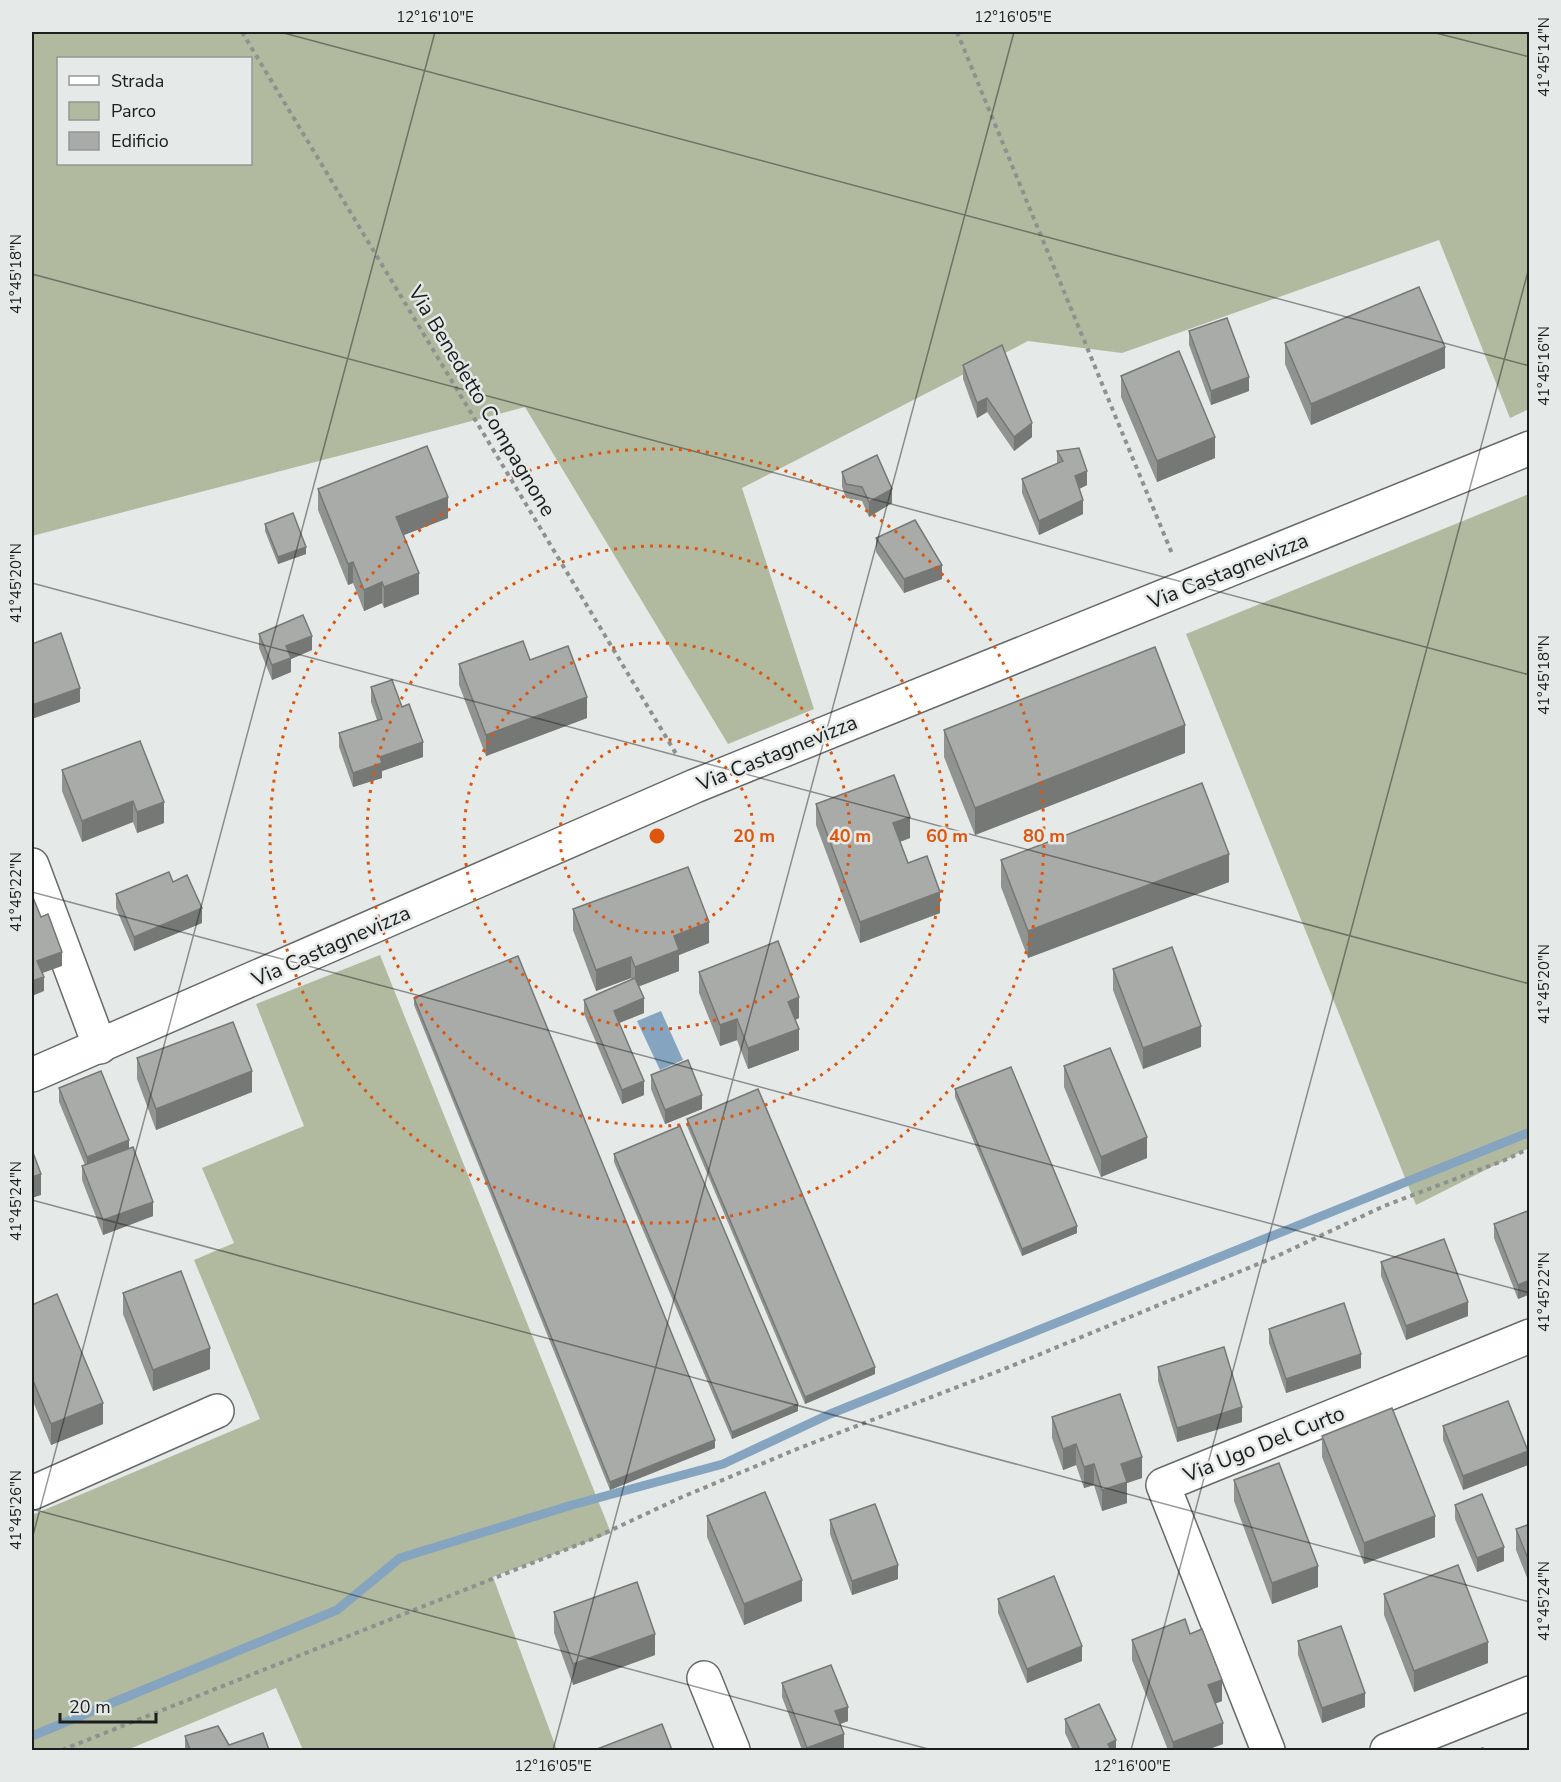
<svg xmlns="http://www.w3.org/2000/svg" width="1561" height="1782" viewBox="0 0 1561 1782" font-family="'Nunito Sans',sans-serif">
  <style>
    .green { fill: #b1b99f; fill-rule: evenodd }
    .water { fill: #84a4bf }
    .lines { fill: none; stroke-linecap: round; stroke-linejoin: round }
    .stream { stroke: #84a4bf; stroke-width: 9 }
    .minor-casing { stroke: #676a69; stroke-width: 36 }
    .path { stroke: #8e9190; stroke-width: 4; stroke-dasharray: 4.5 4.5; stroke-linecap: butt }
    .minor { stroke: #fff; stroke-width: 33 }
    .wall { fill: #919391 }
    .shaded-wall { fill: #767876 }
    .building { fill: #a9aba9; stroke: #767876; stroke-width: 1.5 }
    .ticks { fill: none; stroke: #1c1d1d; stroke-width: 1.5; stroke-opacity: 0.45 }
    .ring { fill: none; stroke: #de560d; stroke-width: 3; stroke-dasharray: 3 6 }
    .labels { text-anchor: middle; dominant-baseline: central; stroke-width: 5; stroke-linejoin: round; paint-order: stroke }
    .street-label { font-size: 21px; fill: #1c1d1d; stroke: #e5e9e8 }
    .centre { fill: #de560d; stroke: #e5e9e8; stroke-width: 3 }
    .ring-label { font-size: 18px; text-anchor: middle; font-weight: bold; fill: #de560d; stroke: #e5e9e8; stroke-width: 5; stroke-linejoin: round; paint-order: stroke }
    .neatline { fill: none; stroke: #1c1d1d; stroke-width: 2 }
    .ticks-label { font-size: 15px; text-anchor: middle; fill: #1c1d1d }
  </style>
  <rect width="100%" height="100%" fill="#e5e9e8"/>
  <g class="green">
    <path d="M 32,32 L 1529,32 L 1529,409 L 1510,418 L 1439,240 L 1122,353 L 1028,341 L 742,488 L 814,709 L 728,744 L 525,407 L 32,536 ZM 58,58 L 250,58 L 250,164 L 58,164 Z"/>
    <path d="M 1529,494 L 1529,1148 L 1416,1205 L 1186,634 Z"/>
    <path d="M 380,955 L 611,1533 L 493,1577 L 557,1750 L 303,1750 L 276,1688 L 127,1750 L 32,1750 L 32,1515 L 260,1419 L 194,1260 L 234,1243 L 202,1168 L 304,1126 L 256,1004 Z"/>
  </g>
  <path class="water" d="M 661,1011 L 683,1060 L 660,1070 L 637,1021 Z"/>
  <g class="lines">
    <path class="stream" d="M 32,1736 L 337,1610 L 400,1558 L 572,1505 L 723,1464 L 830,1414 L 1530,1132"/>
    <g class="minor-casing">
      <g id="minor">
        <path d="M 32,865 L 100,1047"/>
        <path d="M 32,1075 L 695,786 L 1530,448"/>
        <path d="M 32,1493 L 217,1411"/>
        <path d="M 704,1678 L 733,1750"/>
        <path d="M 1268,1750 L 1163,1485 L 1530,1336"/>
        <path d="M 1387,1750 L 1530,1693"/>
      </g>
    </g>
    <g class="path">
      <path d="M 242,32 L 678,757"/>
      <path d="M 957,32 L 1173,556"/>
      <path d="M 62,1750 L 590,1540 L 682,1497 L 797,1449 L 1009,1367 L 1275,1257 L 1384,1206 L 1505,1160 L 1530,1148"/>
    </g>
    <use href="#minor" class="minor"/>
  </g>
  <g class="wall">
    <path d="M 1189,331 L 1249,391 L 1211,405 L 1189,345 Z"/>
    <path d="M 1285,343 L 1445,368 L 1311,425 L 1285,364 Z"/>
    <path d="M 963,365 L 1032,437 L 1014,451 L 987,412 L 977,418 L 963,379 Z"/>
    <path d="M 1121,376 L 1215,458 L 1157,482 L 1121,397 Z"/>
    <path d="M 1057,451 L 1087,485 L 1079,489 L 1083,514 L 1039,535 L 1022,493 L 1022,479 L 1057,464 Z"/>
    <path d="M 842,472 L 892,503 L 869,517 L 862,501 L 846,498 L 842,487 Z"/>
    <path d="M 318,489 L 448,518 L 404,535 L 419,594 L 384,608 L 382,603 L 364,611 L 353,583 L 348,585 L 318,510 Z"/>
    <path d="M 265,524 L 306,554 L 278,564 L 265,531 Z"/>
    <path d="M 876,538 L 942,579 L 904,593 L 876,552 Z"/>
    <path d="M 259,634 L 312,650 L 291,659 L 291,672 L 272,680 L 259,648 Z"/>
    <path d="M 530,660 L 587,718 L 486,756 L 459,685 L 459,664 Z"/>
    <path d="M 371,687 L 402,707 L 423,757 L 382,771 L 382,778 L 353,787 L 339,747 L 339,733 L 377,720 L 371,702 Z"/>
    <path d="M 944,730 L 1185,753 L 975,835 L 944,757 Z"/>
    <path d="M 140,741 L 164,823 L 137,833 L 133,822 L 82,842 L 62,791 L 62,770 Z"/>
    <path d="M 816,804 L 910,838 L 900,842 L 908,863 L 940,913 L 860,943 L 816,825 Z"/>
    <path d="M 1001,860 L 1229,882 L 1028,958 L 1001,887 Z"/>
    <path d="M 173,882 L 202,923 L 134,951 L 116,908 L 116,894 Z"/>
    <path d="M 573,909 L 709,943 L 679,955 L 679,971 L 638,986 L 644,1013 L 619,1023 L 644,1095 L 622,1104 L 584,1014 L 584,1000 L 632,980 L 631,978 L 596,991 L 573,930 Z"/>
    <path d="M 1113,969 L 1201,1047 L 1143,1069 L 1113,990 Z"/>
    <path d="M 699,972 L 799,1018 L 795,1020 L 799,1050 L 748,1069 L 737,1040 L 720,1046 L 699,993 Z"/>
    <path d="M 414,998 L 715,1448 L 610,1490 L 414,1005 Z"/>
    <path d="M 137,1058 L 252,1092 L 156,1130 L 137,1079 Z"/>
    <path d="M 1064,1066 L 1147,1158 L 1101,1177 L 1064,1087 Z"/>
    <path d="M 651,1075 L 702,1109 L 665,1124 L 651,1089 Z"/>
    <path d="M 59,1088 L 129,1149 L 153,1216 L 103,1235 L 82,1180 L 82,1166 L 85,1165 L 59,1102 Z"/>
    <path d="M 955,1089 L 1077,1233 L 1022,1256 L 955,1097 Z"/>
    <path d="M 687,1119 L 875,1374 L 805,1404 L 687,1126 Z"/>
    <path d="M 614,1154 L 798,1411 L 732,1439 L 614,1162 Z"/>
    <path d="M 1530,1210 L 1530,1294 L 1518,1299 L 1494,1238 L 1494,1224 Z"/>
    <path d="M 1381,1262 L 1468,1316 L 1406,1340 L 1381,1276 Z"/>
    <path d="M 123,1293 L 210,1369 L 153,1391 L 123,1314 Z"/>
    <path d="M 32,1305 L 103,1424 L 51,1445 L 32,1399 Z"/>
    <path d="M 1269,1329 L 1361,1368 L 1286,1393 L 1269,1343 Z"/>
    <path d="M 1158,1367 L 1242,1422 L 1177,1442 L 1158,1381 Z"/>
    <path d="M 1052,1417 L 1142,1478 L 1127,1483 L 1127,1503 L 1102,1511 L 1094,1485 L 1084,1488 L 1076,1465 L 1063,1470 L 1052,1438 Z"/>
    <path d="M 1443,1426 L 1528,1465 L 1463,1490 L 1443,1440 Z"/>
    <path d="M 1322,1436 L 1435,1537 L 1364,1564 L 1322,1457 Z"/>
    <path d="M 1234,1480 L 1318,1587 L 1272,1604 L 1234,1501 Z"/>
    <path d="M 1455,1505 L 1504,1561 L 1477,1572 L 1455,1519 Z"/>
    <path d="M 707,1516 L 802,1601 L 744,1625 L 707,1537 Z"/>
    <path d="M 830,1520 L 898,1579 L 852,1595 L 830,1534 Z"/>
    <path d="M 1530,1524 L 1530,1585 L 1516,1550 L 1516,1529 Z"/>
    <path d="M 1384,1594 L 1488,1663 L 1414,1692 L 1384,1615 Z"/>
    <path d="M 998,1599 L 1082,1661 L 1027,1683 L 998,1613 Z"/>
    <path d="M 554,1612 L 655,1655 L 573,1685 L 554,1633 Z"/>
    <path d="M 1190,1634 L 1222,1701 L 1215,1704 L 1223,1744 L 1206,1750 L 1168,1750 L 1132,1660 L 1132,1640 Z"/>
    <path d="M 1298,1641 L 1365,1707 L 1322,1723 L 1298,1655 Z"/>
    <path d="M 782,1683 L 848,1721 L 840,1724 L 844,1748 L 837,1750 L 802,1750 L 782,1697 Z"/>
    <path d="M 1065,1719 L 1116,1750 L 1073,1750 L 1065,1733 Z"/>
    <path d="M 185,1736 L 229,1745 L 269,1750 L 185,1750 Z"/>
  </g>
  <g class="shaded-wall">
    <path d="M 1445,347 L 1445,368 L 1311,425 L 1311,404 Z"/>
    <path d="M 1249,377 L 1249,391 L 1211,405 L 1211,391 Z"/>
    <path d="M 987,398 L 987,412 L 977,418 L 977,403 Z"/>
    <path d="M 1032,423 L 1032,437 L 1014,451 L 1014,437 Z"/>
    <path d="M 1215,437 L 1215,458 L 1157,482 L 1157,461 Z"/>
    <path d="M 1087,471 L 1087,485 L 1075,491 L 1075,476 Z"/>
    <path d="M 892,489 L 892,503 L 869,517 L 869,502 Z"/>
    <path d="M 448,497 L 448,518 L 396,538 L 396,517 Z"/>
    <path d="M 1083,500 L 1083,514 L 1039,535 L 1039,521 Z"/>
    <path d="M 306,547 L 306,554 L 278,564 L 278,557 Z"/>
    <path d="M 353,562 L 353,583 L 348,585 L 348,564 Z"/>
    <path d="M 942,565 L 942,579 L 904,593 L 904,579 Z"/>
    <path d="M 419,573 L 419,594 L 384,608 L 384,587 Z"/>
    <path d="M 382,582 L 382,603 L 364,611 L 364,590 Z"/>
    <path d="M 312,636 L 312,650 L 291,659 L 291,672 L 272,680 L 272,665 L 286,646 Z"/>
    <path d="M 80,688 L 80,702 L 32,719 L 32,705 Z"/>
    <path d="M 587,697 L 587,718 L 486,756 L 486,735 Z"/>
    <path d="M 1185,725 L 1185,753 L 975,835 L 975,808 Z"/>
    <path d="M 423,742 L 423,757 L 382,771 L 382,778 L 353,787 L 353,773 L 380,757 Z"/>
    <path d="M 133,801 L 133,822 L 82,842 L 82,821 Z"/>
    <path d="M 164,802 L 164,823 L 137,833 L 137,812 Z"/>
    <path d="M 910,817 L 910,838 L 893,844 L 893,823 Z"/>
    <path d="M 1229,854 L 1229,882 L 1028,958 L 1028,931 Z"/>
    <path d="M 940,892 L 940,913 L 860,943 L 860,922 Z"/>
    <path d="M 202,908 L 202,923 L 134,951 L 134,937 Z"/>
    <path d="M 709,922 L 709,943 L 679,955 L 679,971 L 635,988 L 635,967 L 674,936 Z"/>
    <path d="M 62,952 L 62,966 L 37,975 L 37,961 Z"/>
    <path d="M 631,957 L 631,978 L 596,991 L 596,970 Z"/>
    <path d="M 44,977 L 44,991 L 32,996 L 32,981 Z"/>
    <path d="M 799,997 L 799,1018 L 788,1023 L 788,1002 Z"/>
    <path d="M 644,998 L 644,1013 L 614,1025 L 614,1011 Z"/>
    <path d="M 737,1019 L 737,1040 L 720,1046 L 720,1025 Z"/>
    <path d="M 1201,1026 L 1201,1047 L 1143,1069 L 1143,1048 Z"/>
    <path d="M 799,1029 L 799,1050 L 748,1069 L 748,1048 Z"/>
    <path d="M 252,1071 L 252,1092 L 156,1130 L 156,1109 Z"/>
    <path d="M 644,1081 L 644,1095 L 622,1104 L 622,1090 Z"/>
    <path d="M 702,1095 L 702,1109 L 665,1124 L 665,1110 Z"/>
    <path d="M 1147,1137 L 1147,1158 L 1101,1177 L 1101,1157 Z"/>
    <path d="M 129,1140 L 129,1154 L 87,1171 L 87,1157 Z"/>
    <path d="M 41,1174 L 41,1195 L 32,1198 L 32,1177 Z"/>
    <path d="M 153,1202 L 153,1216 L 103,1235 L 103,1220 Z"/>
    <path d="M 1077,1226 L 1077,1233 L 1022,1256 L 1022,1249 Z"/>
    <path d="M 1530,1280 L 1530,1294 L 1518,1299 L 1518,1285 Z"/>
    <path d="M 1468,1302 L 1468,1316 L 1406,1340 L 1406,1326 Z"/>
    <path d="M 210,1348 L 210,1369 L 153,1391 L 153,1370 Z"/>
    <path d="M 1361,1354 L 1361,1368 L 1286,1393 L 1286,1379 Z"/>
    <path d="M 875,1367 L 875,1374 L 805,1404 L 805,1397 Z"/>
    <path d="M 103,1403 L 103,1424 L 51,1445 L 51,1424 Z"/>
    <path d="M 798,1404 L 798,1411 L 732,1439 L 732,1432 Z"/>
    <path d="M 1242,1407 L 1242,1422 L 1177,1442 L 1177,1428 Z"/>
    <path d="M 715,1440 L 715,1448 L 610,1490 L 610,1482 Z"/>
    <path d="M 1076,1444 L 1076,1465 L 1063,1470 L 1063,1449 Z"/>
    <path d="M 1528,1451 L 1528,1465 L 1463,1490 L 1463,1476 Z"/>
    <path d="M 1142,1457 L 1142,1478 L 1127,1483 L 1127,1503 L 1102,1511 L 1102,1490 L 1121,1464 Z"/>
    <path d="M 1094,1464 L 1094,1485 L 1084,1488 L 1084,1467 Z"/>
    <path d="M 1435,1516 L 1435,1537 L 1364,1564 L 1364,1543 Z"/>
    <path d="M 1504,1547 L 1504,1561 L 1477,1572 L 1477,1558 Z"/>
    <path d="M 898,1565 L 898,1579 L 852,1595 L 852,1581 Z"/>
    <path d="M 1318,1566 L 1318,1587 L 1272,1604 L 1272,1583 Z"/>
    <path d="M 802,1580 L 802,1601 L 744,1625 L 744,1604 Z"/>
    <path d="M 655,1634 L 655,1655 L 573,1685 L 573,1664 Z"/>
    <path d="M 1488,1642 L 1488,1663 L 1414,1692 L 1414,1671 Z"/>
    <path d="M 1082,1646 L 1082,1661 L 1027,1683 L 1027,1669 Z"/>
    <path d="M 1222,1680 L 1222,1701 L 1208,1706 L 1208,1685 Z"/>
    <path d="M 1365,1693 L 1365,1707 L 1322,1723 L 1322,1708 Z"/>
    <path d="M 848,1707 L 848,1721 L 835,1726 L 835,1711 Z"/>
    <path d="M 1223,1723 L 1223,1744 L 1206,1750 L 1173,1750 L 1173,1742 Z"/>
    <path d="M 844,1734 L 844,1748 L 837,1750 L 807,1750 L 807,1748 Z"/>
    <path d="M 1116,1740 L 1116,1750 L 1108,1750 L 1108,1744 Z"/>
  </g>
  <g class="building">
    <path d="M 1419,287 L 1445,347 L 1311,404 L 1285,343 Z"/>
    <path d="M 1227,318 L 1249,377 L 1211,391 L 1189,331 Z"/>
    <path d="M 1002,345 L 1032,423 L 1014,437 L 987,398 L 977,403 L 963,365 Z"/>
    <path d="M 1179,351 L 1215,437 L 1157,461 L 1121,376 Z"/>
    <path d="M 427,446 L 448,497 L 396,517 L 419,573 L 384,587 L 382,582 L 364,590 L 353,562 L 348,564 L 318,489 Z"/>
    <path d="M 1079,448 L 1087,471 L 1075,476 L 1083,500 L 1039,521 L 1022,479 L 1063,461 L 1057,451 Z"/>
    <path d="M 877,455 L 892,489 L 869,502 L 862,487 L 846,484 L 842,472 Z"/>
    <path d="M 293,513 L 306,547 L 278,557 L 265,524 Z"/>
    <path d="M 915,520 L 942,565 L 904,579 L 876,538 Z"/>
    <path d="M 303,615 L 312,636 L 286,646 L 291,658 L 272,665 L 259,634 Z"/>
    <path d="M 61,633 L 80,688 L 32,705 L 32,644 Z"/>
    <path d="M 523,641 L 530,660 L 568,646 L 587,697 L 486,735 L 459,664 Z"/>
    <path d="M 1155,647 L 1185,725 L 975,808 L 944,730 Z"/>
    <path d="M 392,680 L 402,707 L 409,704 L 423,742 L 380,757 L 382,763 L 353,773 L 339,733 L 382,719 L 371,687 Z"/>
    <path d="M 140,741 L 164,802 L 137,812 L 133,801 L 82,821 L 62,770 Z"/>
    <path d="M 894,775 L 910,817 L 893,823 L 908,863 L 927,856 L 940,892 L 860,922 L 816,804 Z"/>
    <path d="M 1202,783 L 1229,854 L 1028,931 L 1001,860 Z"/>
    <path d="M 688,867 L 709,922 L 674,936 L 679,950 L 635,967 L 631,957 L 596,970 L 573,909 Z"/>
    <path d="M 169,872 L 173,882 L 187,875 L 202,908 L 134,937 L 116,894 Z"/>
    <path d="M 32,895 L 41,917 L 48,914 L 62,952 L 37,961 L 44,977 L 32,981 Z"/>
    <path d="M 778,941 L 799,997 L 788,1002 L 799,1029 L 748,1048 L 737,1019 L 720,1025 L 699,972 Z"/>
    <path d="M 1172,947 L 1201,1026 L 1143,1048 L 1113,969 Z"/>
    <path d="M 518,956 L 715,1440 L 610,1482 L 414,998 Z"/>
    <path d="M 635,978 L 644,998 L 614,1011 L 644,1081 L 622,1090 L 584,1000 Z"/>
    <path d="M 233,1022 L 252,1071 L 156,1109 L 137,1058 Z"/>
    <path d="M 1110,1048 L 1147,1137 L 1101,1157 L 1064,1066 Z"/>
    <path d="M 688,1060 L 702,1095 L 665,1110 L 651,1075 Z"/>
    <path d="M 1011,1067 L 1077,1226 L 1022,1249 L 955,1089 Z"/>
    <path d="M 101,1071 L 129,1140 L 87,1157 L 59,1088 Z"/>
    <path d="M 758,1089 L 875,1367 L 805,1397 L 687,1119 Z"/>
    <path d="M 680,1126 L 798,1404 L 732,1432 L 614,1154 Z"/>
    <path d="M 133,1147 L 153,1202 L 103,1220 L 82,1166 Z"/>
    <path d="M 32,1150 L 41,1174 L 32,1177 Z"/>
    <path d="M 1530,1210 L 1530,1280 L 1518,1285 L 1494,1224 Z"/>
    <path d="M 1444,1239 L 1468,1302 L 1406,1326 L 1381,1262 Z"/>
    <path d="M 181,1271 L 210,1348 L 153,1370 L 123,1293 Z"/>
    <path d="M 57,1294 L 103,1403 L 51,1424 L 32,1378 L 32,1305 Z"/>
    <path d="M 1344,1303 L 1361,1354 L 1286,1379 L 1269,1329 Z"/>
    <path d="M 1224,1347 L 1242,1407 L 1177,1428 L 1158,1367 Z"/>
    <path d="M 1120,1394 L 1142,1457 L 1121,1464 L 1127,1482 L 1102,1490 L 1094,1464 L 1084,1467 L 1076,1444 L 1063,1449 L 1052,1417 Z"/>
    <path d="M 1508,1401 L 1528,1451 L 1463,1476 L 1443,1426 Z"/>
    <path d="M 1392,1408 L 1435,1516 L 1364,1543 L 1322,1436 Z"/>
    <path d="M 1279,1463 L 1318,1566 L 1272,1583 L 1234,1480 Z"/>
    <path d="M 765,1492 L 802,1580 L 744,1604 L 707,1516 Z"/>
    <path d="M 1482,1494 L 1504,1547 L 1477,1558 L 1455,1505 Z"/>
    <path d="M 875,1504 L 898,1565 L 852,1581 L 830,1520 Z"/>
    <path d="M 1530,1524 L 1530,1564 L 1516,1529 Z"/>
    <path d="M 1458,1565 L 1488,1642 L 1414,1671 L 1384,1594 Z"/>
    <path d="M 1054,1576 L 1082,1646 L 1027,1669 L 998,1599 Z"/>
    <path d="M 637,1582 L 655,1634 L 573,1664 L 554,1612 Z"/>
    <path d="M 1185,1619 L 1190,1634 L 1202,1629 L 1222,1680 L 1208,1685 L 1223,1723 L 1173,1742 L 1132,1640 Z"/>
    <path d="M 1341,1626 L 1365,1693 L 1322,1708 L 1298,1641 Z"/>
    <path d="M 831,1665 L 848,1707 L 835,1711 L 844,1734 L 807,1748 L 782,1683 Z"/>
    <path d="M 1099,1704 L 1116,1740 L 1108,1744 L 1111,1750 L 1074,1750 L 1079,1748 L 1065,1719 Z"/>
    <path d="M 662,1724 L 672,1750 L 598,1750 L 597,1749 Z"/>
    <path d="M 218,1726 L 229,1745 L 263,1733 L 269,1750 L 190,1750 L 185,1736 Z"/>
    <path d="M 1483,1748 L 1484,1750 L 1476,1750 Z"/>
  </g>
  <path class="ticks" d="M 280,32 L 1530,366M 1432,32 L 1530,57M 32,274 L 1530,675M 32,583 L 1530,984M 32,892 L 1530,1293M 32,1200 L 1530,1602M 32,1509 L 932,1750M 32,1539 L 435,32M 553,1750 L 1014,32M 1131,1750 L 1530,264"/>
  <g class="ring">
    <circle cx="657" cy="836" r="97"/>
    <circle cx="657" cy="836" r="193"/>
    <circle cx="657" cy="836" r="290"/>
    <circle cx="657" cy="836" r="387"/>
  </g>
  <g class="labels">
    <g class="street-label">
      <text transform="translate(482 401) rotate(59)">Via Benedetto Compagnone</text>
      <text transform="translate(1228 571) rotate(-22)">Via Castagnevizza</text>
      <text transform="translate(777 753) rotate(-22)">Via Castagnevizza</text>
      <text transform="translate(331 946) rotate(-24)">Via Castagnevizza</text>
      <text transform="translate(1264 1444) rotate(-22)">Via Ugo Del Curto</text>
    </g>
  </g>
  <circle cx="657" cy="836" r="9" class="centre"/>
  <g class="ring-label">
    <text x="754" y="842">20 m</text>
    <text x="850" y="842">40 m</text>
    <text x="947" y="842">60 m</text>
    <text x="1044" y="842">80 m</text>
  </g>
  <rect width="1561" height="1782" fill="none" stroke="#e5e9e8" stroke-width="66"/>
  <rect x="57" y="57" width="195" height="108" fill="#e5e9e8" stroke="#959797" stroke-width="1.5"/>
  <rect x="69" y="76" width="30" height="9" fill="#ffffff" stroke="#959797" stroke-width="1.5"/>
  <text x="111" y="87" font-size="18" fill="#1c1d1d">Strada</text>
  <rect x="69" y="102" width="30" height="18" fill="#b1b99f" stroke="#959797" stroke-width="1.5"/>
  <text x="111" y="117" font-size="18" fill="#1c1d1d">Parco</text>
  <rect x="69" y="132" width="30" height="18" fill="#a9aba9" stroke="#959797" stroke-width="1.5"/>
  <text x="111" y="147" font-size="18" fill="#1c1d1d">Edificio</text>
  <path d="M60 1713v9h96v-9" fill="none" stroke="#1c1d1d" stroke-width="3"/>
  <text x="69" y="1713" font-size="18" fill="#1c1d1d" stroke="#e5e9e8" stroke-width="4.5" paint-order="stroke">20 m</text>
  <rect x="33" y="33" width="1495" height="1716" class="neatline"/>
  <g class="ticks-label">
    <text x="435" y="22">12°16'10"E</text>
    <text x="1013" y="22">12°16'05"E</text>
    <text transform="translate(1544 57) rotate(-90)" y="5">41°45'14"N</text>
    <text transform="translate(16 274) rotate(-90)" y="5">41°45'18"N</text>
    <text transform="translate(1544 366) rotate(-90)" y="5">41°45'16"N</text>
    <text transform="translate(16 583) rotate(-90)" y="5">41°45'20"N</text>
    <text transform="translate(1544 675) rotate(-90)" y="5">41°45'18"N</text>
    <text transform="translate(16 892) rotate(-90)" y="5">41°45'22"N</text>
    <text transform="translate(1544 984) rotate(-90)" y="5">41°45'20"N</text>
    <text transform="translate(16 1201) rotate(-90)" y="5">41°45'24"N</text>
    <text transform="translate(1544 1292) rotate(-90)" y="5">41°45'22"N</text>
    <text transform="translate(16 1510) rotate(-90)" y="5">41°45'26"N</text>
    <text transform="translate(1544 1601) rotate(-90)" y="5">41°45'24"N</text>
    <text x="553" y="1771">12°16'05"E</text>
    <text x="1132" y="1771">12°16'00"E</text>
  </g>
</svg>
